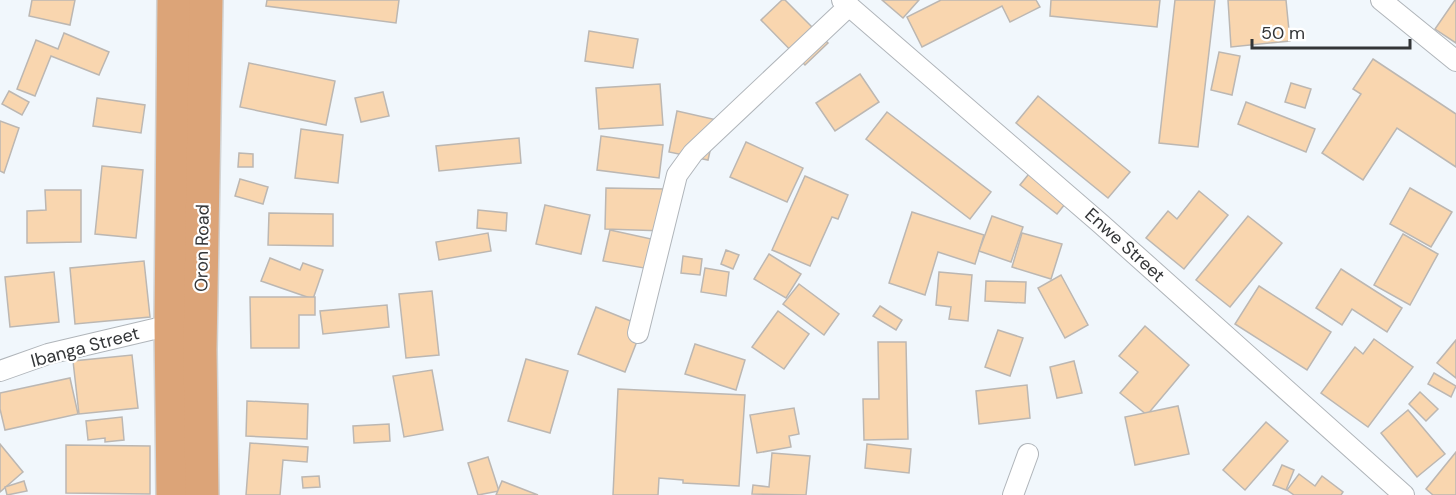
<svg xmlns="http://www.w3.org/2000/svg" width="1456" height="495" viewBox="0 0 1456 495" font-family="'DM Sans',sans-serif">
  <style>
    .building { fill: #f9d6af; stroke: #bcb7b2; stroke-width: 1.5 }
    .lines { fill: none; stroke-linecap: round; stroke-linejoin: round }
    .minor-casing { stroke: #b0b5ba; stroke-width: 22 }
    .trunk-casing { stroke: #d2d3d3; stroke-width: 36 }
    .minor { stroke: #fff; stroke-width: 20 }
    .trunk { stroke: #dca478; stroke-width: 33 }
    .labels { text-anchor: middle; dominant-baseline: central; stroke-width: 4.5; stroke-linejoin: round; paint-order: stroke }
    .street-label { font-size: 18px; fill: #333537; stroke: #fff }
  </style>
  <rect width="100%" height="100%" fill="#f1f7fc"/>
  <g class="building">
    <path d="M 32,0 L 75,0 L 70,25 L 29,16 Z"/>
    <path d="M 267,0 L 399,0 L 396,23 L 266,6 Z"/>
    <path d="M 782,0 L 785,0 L 828,43 L 805,65 L 761,20 Z"/>
    <path d="M 882,0 L 919,0 L 903,18 Z"/>
    <path d="M 941,0 L 1036,0 L 1040,7 L 1010,22 L 1002,6 L 922,47 L 907,17 Z"/>
    <path d="M 1051,0 L 1160,0 L 1157,27 L 1050,16 Z"/>
    <path d="M 1175,0 L 1215,0 L 1198,147 L 1159,143 Z"/>
    <path d="M 1228,0 L 1286,0 L 1290,41 L 1231,47 Z"/>
    <path d="M 1455,0 L 1456,0 L 1456,43 L 1435,29 Z"/>
    <path d="M 589,31 L 638,39 L 633,68 L 585,61 Z"/>
    <path d="M 64,33 L 109,52 L 99,75 L 51,56 L 35,96 L 17,89 L 36,40 L 58,49 Z"/>
    <path d="M 1219,52 L 1240,56 L 1232,95 L 1211,90 Z"/>
    <path d="M 1373,59 L 1456,114 L 1456,167 L 1397,128 L 1363,180 L 1322,153 L 1361,94 L 1353,89 Z"/>
    <path d="M 249,63 L 335,81 L 326,125 L 240,107 Z"/>
    <path d="M 860,74 L 879,102 L 835,131 L 816,103 Z"/>
    <path d="M 1291,83 L 1311,89 L 1305,108 L 1285,102 Z"/>
    <path d="M 660,84 L 663,125 L 599,129 L 596,88 Z"/>
    <path d="M 9,91 L 29,102 L 22,115 L 2,104 Z"/>
    <path d="M 383,92 L 389,116 L 361,122 L 355,98 Z"/>
    <path d="M 1038,96 L 1130,172 L 1108,198 L 1016,123 Z"/>
    <path d="M 97,98 L 145,105 L 141,133 L 93,126 Z"/>
    <path d="M 1246,102 L 1315,129 L 1306,152 L 1238,124 Z"/>
    <path d="M 677,111 L 717,120 L 708,160 L 669,152 Z"/>
    <path d="M 887,112 L 991,192 L 970,219 L 866,139 Z"/>
    <path d="M 0,121 L 19,128 L 4,173 L 0,171 Z"/>
    <path d="M 301,129 L 343,135 L 338,183 L 295,178 Z"/>
    <path d="M 601,136 L 663,145 L 659,178 L 597,170 Z"/>
    <path d="M 519,138 L 521,163 L 439,171 L 436,146 Z"/>
    <path d="M 746,142 L 803,168 L 787,202 L 730,177 Z"/>
    <path d="M 239,153 L 253,154 L 253,167 L 238,167 Z"/>
    <path d="M 102,166 L 143,170 L 136,238 L 95,234 Z"/>
    <path d="M 1032,170 L 1069,199 L 1057,214 L 1020,185 Z"/>
    <path d="M 805,176 L 848,195 L 838,219 L 832,217 L 810,266 L 772,250 Z"/>
    <path d="M 240,179 L 268,187 L 263,204 L 235,196 Z"/>
    <path d="M 606,188 L 666,189 L 665,231 L 605,229 Z"/>
    <path d="M 1410,188 L 1452,212 L 1431,247 L 1390,224 Z"/>
    <path d="M 45,190 L 81,190 L 81,242 L 27,243 L 27,211 L 46,210 Z"/>
    <path d="M 1199,191 L 1228,215 L 1184,269 L 1146,238 L 1168,211 L 1177,219 Z"/>
    <path d="M 545,205 L 590,215 L 581,254 L 536,244 Z"/>
    <path d="M 478,210 L 507,213 L 506,231 L 477,228 Z"/>
    <path d="M 912,212 L 984,235 L 975,264 L 938,252 L 925,295 L 889,283 Z"/>
    <path d="M 269,213 L 333,214 L 333,246 L 268,245 Z"/>
    <path d="M 992,216 L 1023,227 L 1011,262 L 979,251 Z"/>
    <path d="M 1248,216 L 1282,243 L 1230,307 L 1196,280 Z"/>
    <path d="M 610,230 L 656,240 L 650,269 L 603,261 Z"/>
    <path d="M 488,233 L 491,251 L 439,260 L 436,242 Z"/>
    <path d="M 1022,233 L 1062,244 L 1051,279 L 1012,267 Z"/>
    <path d="M 1403,234 L 1438,254 L 1410,305 L 1374,285 Z"/>
    <path d="M 726,250 L 739,255 L 733,269 L 721,264 Z"/>
    <path d="M 769,254 L 801,274 L 786,298 L 754,279 Z"/>
    <path d="M 683,256 L 702,259 L 700,275 L 681,273 Z"/>
    <path d="M 270,258 L 300,270 L 303,263 L 323,270 L 313,299 L 261,281 Z"/>
    <path d="M 144,261 L 150,317 L 75,324 L 70,268 Z"/>
    <path d="M 705,268 L 729,272 L 726,296 L 701,292 Z"/>
    <path d="M 1341,269 L 1402,308 L 1387,332 L 1352,309 L 1342,325 L 1316,308 Z"/>
    <path d="M 54,272 L 59,322 L 10,327 L 5,277 Z"/>
    <path d="M 939,272 L 972,275 L 968,321 L 949,319 L 951,307 L 936,305 Z"/>
    <path d="M 1061,275 L 1088,325 L 1065,338 L 1038,288 Z"/>
    <path d="M 986,281 L 1026,282 L 1025,303 L 985,301 Z"/>
    <path d="M 799,284 L 839,314 L 824,335 L 783,304 Z"/>
    <path d="M 1259,286 L 1331,332 L 1307,370 L 1235,324 Z"/>
    <path d="M 432,291 L 439,355 L 406,358 L 399,294 Z"/>
    <path d="M 250,297 L 315,297 L 315,315 L 299,315 L 299,348 L 251,348 Z"/>
    <path d="M 387,305 L 389,327 L 323,334 L 320,311 Z"/>
    <path d="M 880,306 L 902,320 L 896,330 L 873,316 Z"/>
    <path d="M 596,307 L 643,326 L 625,372 L 578,354 Z"/>
    <path d="M 778,311 L 809,334 L 784,369 L 752,347 Z"/>
    <path d="M 1145,326 L 1189,365 L 1147,415 L 1120,393 L 1138,372 L 1119,356 Z"/>
    <path d="M 998,330 L 1023,338 L 1010,376 L 985,367 Z"/>
    <path d="M 1374,339 L 1413,367 L 1368,427 L 1321,393 L 1355,347 L 1363,354 Z"/>
    <path d="M 1456,340 L 1456,378 L 1437,363 Z"/>
    <path d="M 878,342 L 906,342 L 908,439 L 864,440 L 863,399 L 879,399 Z"/>
    <path d="M 695,344 L 745,360 L 736,390 L 685,374 Z"/>
    <path d="M 132,355 L 138,408 L 79,414 L 73,361 Z"/>
    <path d="M 526,359 L 568,371 L 550,433 L 508,421 Z"/>
    <path d="M 1074,361 L 1082,393 L 1057,398 L 1050,367 Z"/>
    <path d="M 432,370 L 443,430 L 404,437 L 393,376 Z"/>
    <path d="M 1434,373 L 1456,386 L 1451,397 L 1428,384 Z"/>
    <path d="M 70,378 L 78,414 L 5,430 L 0,409 L 0,393 Z"/>
    <path d="M 1027,385 L 1030,418 L 979,424 L 976,391 Z"/>
    <path d="M 618,389 L 745,395 L 739,486 L 683,483 L 683,480 L 659,478 L 658,495 L 613,495 Z"/>
    <path d="M 1420,392 L 1438,409 L 1426,421 L 1409,404 Z"/>
    <path d="M 247,401 L 308,404 L 307,439 L 246,436 Z"/>
    <path d="M 1178,406 L 1189,454 L 1135,465 L 1125,417 Z"/>
    <path d="M 794,408 L 799,434 L 789,436 L 791,447 L 757,453 L 750,415 Z"/>
    <path d="M 1408,410 L 1445,454 L 1417,477 L 1381,433 Z"/>
    <path d="M 122,417 L 124,440 L 105,442 L 105,438 L 88,440 L 86,421 Z"/>
    <path d="M 1266,422 L 1288,441 L 1245,490 L 1223,470 Z"/>
    <path d="M 389,424 L 390,441 L 354,443 L 353,426 Z"/>
    <path d="M 250,443 L 308,447 L 307,462 L 283,460 L 280,495 L 246,495 Z"/>
    <path d="M 0,444 L 23,472 L 0,492 Z"/>
    <path d="M 867,444 L 911,449 L 909,473 L 865,468 Z"/>
    <path d="M 66,445 L 150,446 L 150,494 L 66,493 Z"/>
    <path d="M 1456,452 L 1456,495 L 1433,495 L 1426,489 Z"/>
    <path d="M 772,453 L 810,456 L 806,495 L 752,494 L 753,485 L 769,487 Z"/>
    <path d="M 488,457 L 499,491 L 478,495 L 468,463 Z"/>
    <path d="M 1282,465 L 1294,470 L 1286,490 L 1273,485 Z"/>
    <path d="M 1299,474 L 1315,486 L 1322,476 L 1343,492 L 1341,495 L 1294,495 L 1287,490 Z"/>
    <path d="M 319,476 L 320,487 L 303,488 L 302,477 Z"/>
    <path d="M 24,481 L 27,491 L 7,495 L 5,487 Z"/>
    <path d="M 502,481 L 538,495 L 496,495 Z"/>
  </g>
  <g class="lines">
    <g class="minor-casing">
      <g id="minor">
        <path d="M 842,0 L 1101,224 L 1404,495"/>
        <path d="M 1381,0 L 1456,61"/>
        <path d="M 638,333 L 677,175 L 693,153 L 849,6"/>
        <path d="M 0,371 L 48,354 L 171,325"/>
        <path d="M 1013,495 L 1028,454"/>
      </g>
    </g>
    <g class="trunk-casing">
      <g id="trunk">
        <path d="M 173,495 L 171,325 L 174,0"/>
        <path d="M 202,495 L 200,350 L 206,0"/>
      </g>
    </g>
    <use href="#minor" class="minor"/>
    <use href="#trunk" class="trunk"/>
  </g>
  <g class="labels">
    <g class="street-label">
      <text transform="translate(1125 245) rotate(42)">Enwe Street</text>
      <text transform="translate(202 248) rotate(-89)">Oron Road</text>
      <text transform="translate(85 347) rotate(-15)">Ibanga Street</text>
    </g>
  </g>
  <path d="M1252 39v9h158v-9" fill="none" stroke="#333537" stroke-width="3"/>
  <text x="1261" y="39" font-size="18" fill="#333537" stroke="#ffffff" stroke-width="4.5" paint-order="stroke">50 m</text>
</svg>
